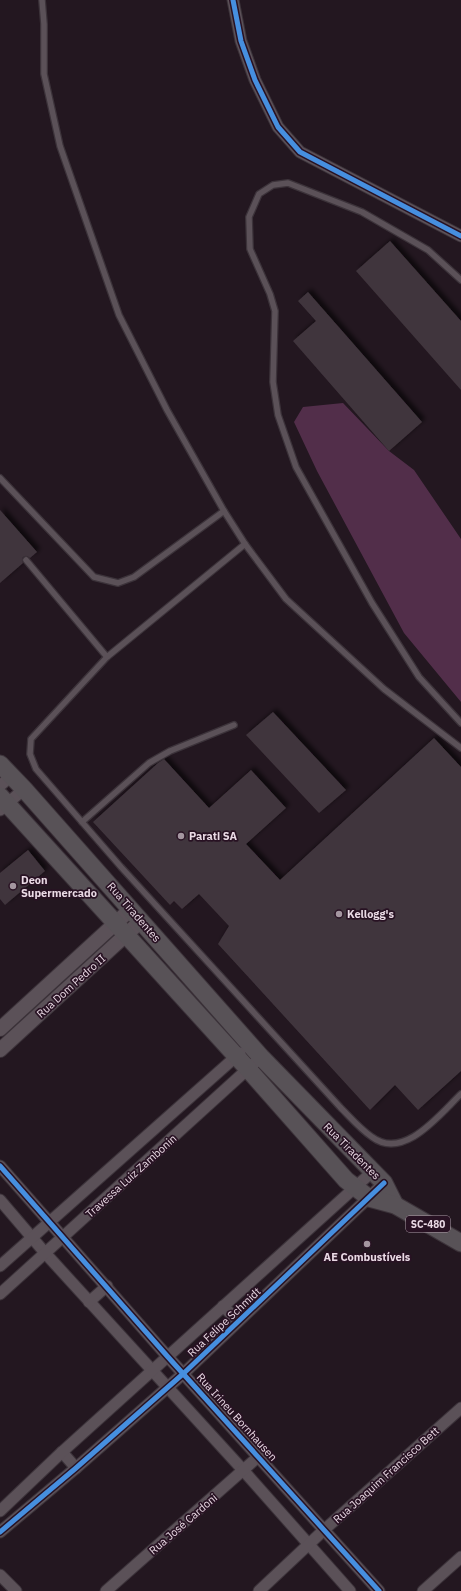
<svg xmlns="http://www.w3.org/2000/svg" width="461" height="1591" viewBox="0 0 461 1591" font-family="'IBM Plex Sans',sans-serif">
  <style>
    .green { fill: #522e4a }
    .building { fill: #40353d; filter: url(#shadow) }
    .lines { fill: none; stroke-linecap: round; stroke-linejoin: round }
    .service-casing { stroke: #3c333a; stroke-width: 8 }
    .minor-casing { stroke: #3c333a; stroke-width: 13 }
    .tertiary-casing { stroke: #3c333a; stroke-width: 16 }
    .primary-casing { stroke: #3c333a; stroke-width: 19 }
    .service { stroke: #5b5158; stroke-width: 5.5 }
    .minor { stroke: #5b5158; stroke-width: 11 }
    .tertiary { stroke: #5b5158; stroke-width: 14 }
    .primary { stroke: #585257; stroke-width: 17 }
    .cycleway-casing { stroke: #281223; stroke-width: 8 }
    .cycleway { stroke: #468fdf; stroke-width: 5 }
    .poi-dot { fill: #a496a0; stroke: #281223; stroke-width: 1.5 }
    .labels { text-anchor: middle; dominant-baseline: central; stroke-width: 3.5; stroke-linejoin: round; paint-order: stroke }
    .shield { fill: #281223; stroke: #b09eab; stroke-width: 1 }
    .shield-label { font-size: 10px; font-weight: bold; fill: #eadae5 }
    .poi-label { font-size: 11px; font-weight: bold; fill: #eadae5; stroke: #281223; text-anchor: start }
    .street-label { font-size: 11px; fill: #eadae5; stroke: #281223 }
  </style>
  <defs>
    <filter id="shadow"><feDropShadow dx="3.5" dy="-3.5" stdDeviation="2" flood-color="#0009"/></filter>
  </defs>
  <rect width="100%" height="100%" fill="#231720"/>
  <path class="green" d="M 343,403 L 389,451 L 414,470 L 461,539 L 461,702 L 404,633 L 317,471 L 294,422 L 303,407 Z"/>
  <g class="building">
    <path d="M 390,241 L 461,321 L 461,390 L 356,271 Z"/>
    <path d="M 308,292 L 422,422 L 389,451 L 293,341 L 316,321 L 298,301 Z"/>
    <path d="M 0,510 L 37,552 L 30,558 L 27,556 L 23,557 L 22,560 L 23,563 L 0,583 Z"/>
    <path d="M 273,712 L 346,790 L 319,813 L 246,735 Z"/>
    <path d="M 434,738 L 461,767 L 461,1071 L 418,1110 L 395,1085 L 370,1110 L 218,944 L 229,926 L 199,894 L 182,909 L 174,901 L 170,905 L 93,822 L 158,763 L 164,759 L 209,808 L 251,770 L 286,808 L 246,844 L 280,880 Z"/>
    <path d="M 28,850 L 45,871 L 5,905 L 0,899 L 0,873 Z"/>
  </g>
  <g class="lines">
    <g class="service-casing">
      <g id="service">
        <path d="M 461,280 L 428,250 L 362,212 L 288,183 L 273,185 L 259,194 L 249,217 L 250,249 L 270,294 L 275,311 L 273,382 L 278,415 L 296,467 L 372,603 L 419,677 L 461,723"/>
        <path d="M 0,478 L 94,577 L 118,583 L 134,577 L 224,511 L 167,410 L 119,315 L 60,146 L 44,74 L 44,24 L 42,0"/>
        <path d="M 224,511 L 245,544 L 286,599 L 384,689 L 461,748"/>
        <path d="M 245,544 L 107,657 L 31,739 L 30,754 L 36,769 L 121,867 L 340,1107 C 350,1117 360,1129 372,1137 C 404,1161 440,1114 461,1094"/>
        <path d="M 26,560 L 107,657"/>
        <path d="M 82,822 L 149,763 L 170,751 L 234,725"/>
      </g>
    </g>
    <g class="minor-casing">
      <g id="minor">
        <path d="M 233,0 L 241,41 L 255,80 L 278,127 L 300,152 L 461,236"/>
        <path d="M 0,786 L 11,776"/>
        <path d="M 0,810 L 24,789"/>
        <path d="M 0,1166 L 168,1357 L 379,1591"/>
        <path d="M 0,1200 L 46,1254 L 243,1470 L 350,1591"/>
        <path d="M 0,1266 L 240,1053"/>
        <path d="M 0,1294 L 261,1057"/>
        <path d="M 89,1302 L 107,1286"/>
        <path d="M 223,1306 L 238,1321"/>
        <path d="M 62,1452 L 76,1468"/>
        <path d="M 0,1511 L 62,1452 L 372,1172"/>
        <path d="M 0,1532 L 76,1468 L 184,1373 L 384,1183"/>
        <path d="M 0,1575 L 16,1591"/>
        <path d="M 106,1591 L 259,1456"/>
        <path d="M 259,1591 L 325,1529 L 461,1408"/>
        <path d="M 423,1591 L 461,1557"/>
      </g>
    </g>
    <g class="tertiary-casing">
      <g id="tertiary">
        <path d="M 0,1029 L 131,909"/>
        <path d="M 0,1050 L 141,921"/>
      </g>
    </g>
    <g class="primary-casing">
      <g id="primary">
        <path d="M 0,764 L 24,789 L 261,1057 L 384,1183 L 395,1205"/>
        <path d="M 0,796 L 248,1069 L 346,1180 L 369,1198 L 395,1205 L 461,1243"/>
      </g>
    </g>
    <use href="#service" class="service"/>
    <use href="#minor" class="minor"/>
    <use href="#tertiary" class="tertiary"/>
    <use href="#primary" class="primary"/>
    <g class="cycleway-casing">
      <g id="cycleway">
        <path d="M 233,0 L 241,41 L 255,80 L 278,127 L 300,152 L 461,236"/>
        <path d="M 0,1166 L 168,1357 L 379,1591"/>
        <path d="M 0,1532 L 76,1468 L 184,1373 L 384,1183"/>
      </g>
    </g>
    <use href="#cycleway" class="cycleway"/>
  </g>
  <g class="poi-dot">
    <circle cx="181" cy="836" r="4"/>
    <circle cx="13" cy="886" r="4"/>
    <circle cx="339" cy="914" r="4"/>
    <circle cx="367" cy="1244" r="4"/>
  </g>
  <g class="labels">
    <rect class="shield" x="406" y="1216" width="44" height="16" rx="3"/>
    <g class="shield-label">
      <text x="428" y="1224">SC-480</text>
    </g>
    <g class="poi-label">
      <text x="189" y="836">Parati SA</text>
      <text x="21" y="880">Deon<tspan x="21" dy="13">Supermercado</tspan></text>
      <text x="347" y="914">Kellogg's</text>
      <text x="367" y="1257" text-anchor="middle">AE Combustíveis</text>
    </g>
    <g class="street-label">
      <text transform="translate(134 912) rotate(49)">Rua Tiradentes</text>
      <text transform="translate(71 986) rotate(-42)">Rua Dom Pedro II</text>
      <text transform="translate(352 1151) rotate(45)">Rua Tiradentes</text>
      <text transform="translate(131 1176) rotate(-42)">Travessa Luiz Zambonin</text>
      <text transform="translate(224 1322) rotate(-43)">Rua Felipe Schmidt</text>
      <text transform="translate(237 1417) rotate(48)">Rua Irineu Bornhausen</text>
      <text transform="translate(386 1475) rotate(-42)">Rua Joaquim Francisco Bett</text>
      <text transform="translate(183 1524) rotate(-41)">Rua José Cardoni</text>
    </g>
  </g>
</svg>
